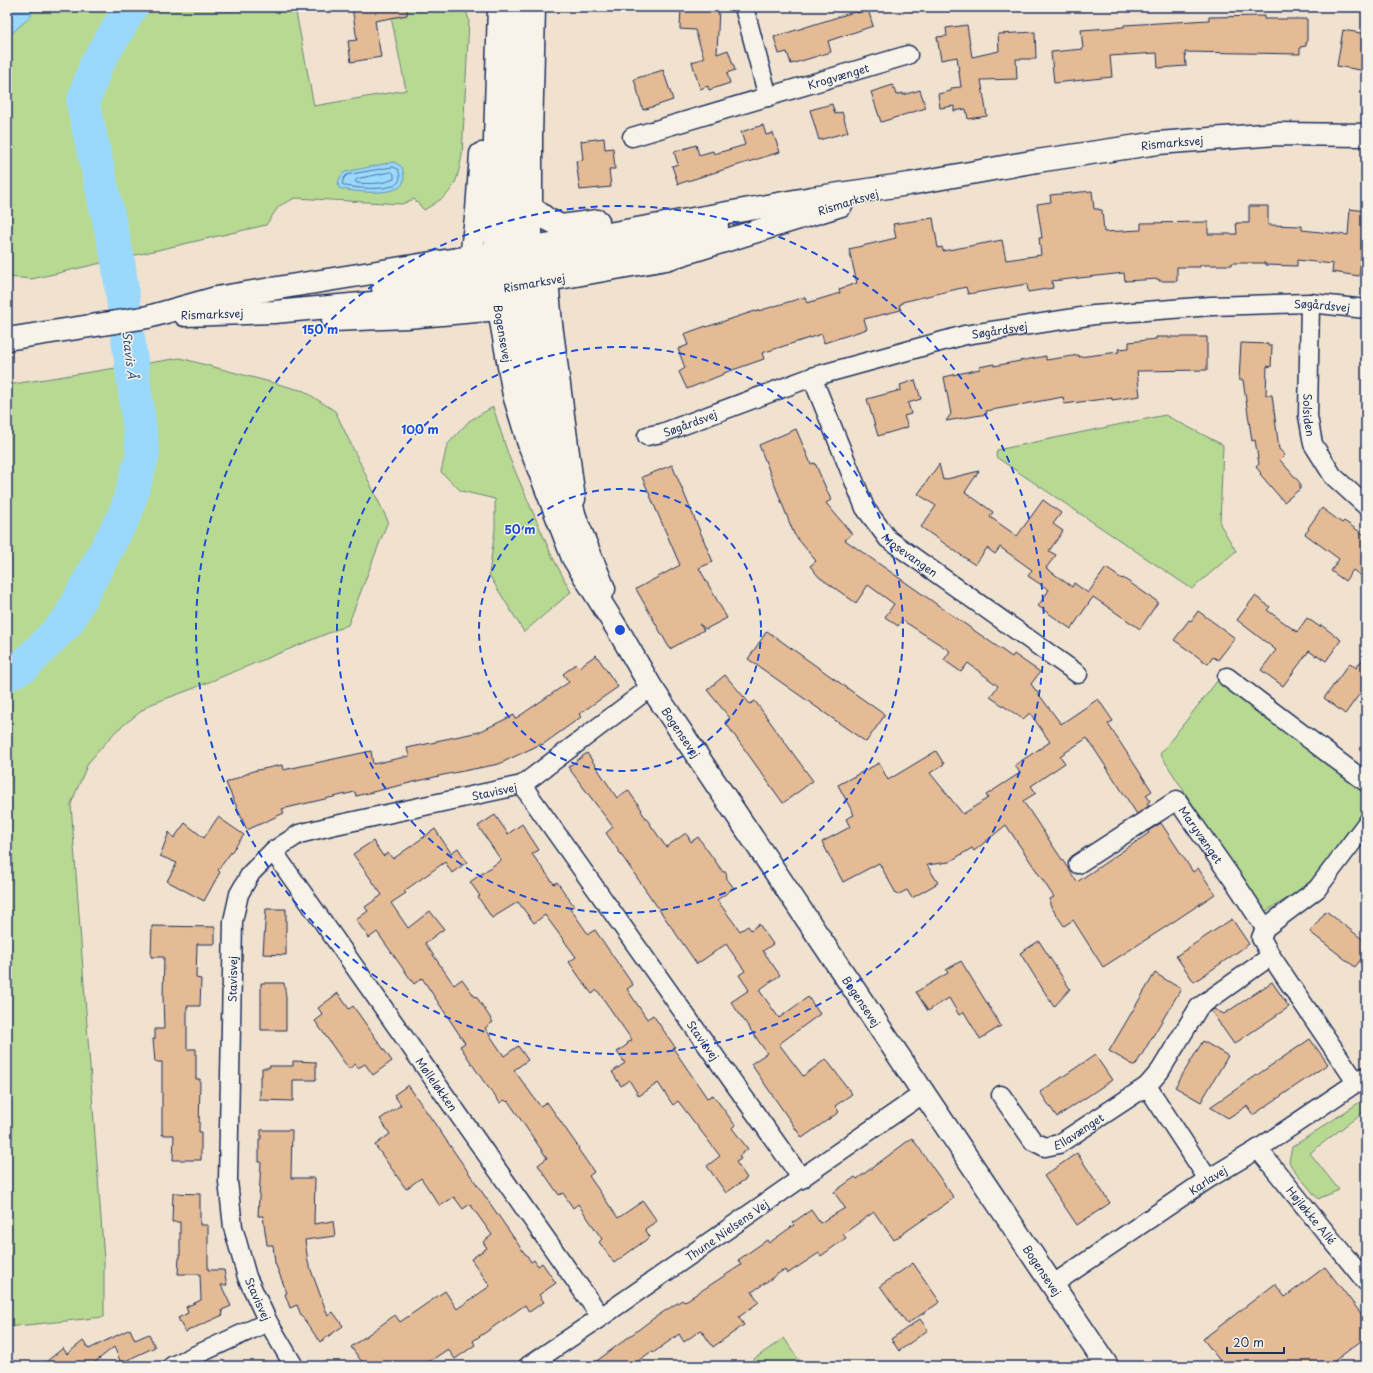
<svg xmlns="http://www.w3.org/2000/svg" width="1373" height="1373" viewBox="0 0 1373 1373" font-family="'Playpen Sans',sans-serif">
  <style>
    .green { fill: #b8d992; stroke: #6a8478 }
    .water { fill: #9ad9fc; stroke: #6795bd }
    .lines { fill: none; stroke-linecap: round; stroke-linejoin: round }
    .shore { stroke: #4e739d; stroke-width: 1 }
    .river { stroke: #9ad9fc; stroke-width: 34 }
    .building { fill: #e4bb95; stroke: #1b2f5e }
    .minor-casing { stroke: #1b2f5e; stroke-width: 21 }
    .tertiary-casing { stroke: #1b2f5e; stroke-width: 25 }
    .secondary-casing { stroke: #1b2f5e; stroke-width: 25 }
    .minor { stroke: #f7f3e8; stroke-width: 18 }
    .tertiary { stroke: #f7f3e8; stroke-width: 22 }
    .secondary { stroke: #f7f3e8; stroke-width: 22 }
    .ring { fill: none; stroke: #1d4ed8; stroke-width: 2; stroke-dasharray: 7 5 }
    .labels { text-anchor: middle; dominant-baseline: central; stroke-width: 3; stroke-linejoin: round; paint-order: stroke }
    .street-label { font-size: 11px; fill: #1b2f5e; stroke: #f7f3e8 }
    .water-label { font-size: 12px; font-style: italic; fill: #34517e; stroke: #f7f3e8 }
    .centre { fill: #1d4ed8; stroke: #f7f3e8; stroke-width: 2 }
    .ring-label { font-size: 12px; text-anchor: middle; font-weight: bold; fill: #1d4ed8; stroke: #f7f3e8; stroke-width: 3; stroke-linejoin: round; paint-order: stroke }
  </style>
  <rect width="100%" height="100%" fill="#f1e2cf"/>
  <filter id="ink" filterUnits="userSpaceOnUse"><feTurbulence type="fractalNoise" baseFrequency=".025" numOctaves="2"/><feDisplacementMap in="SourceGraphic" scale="8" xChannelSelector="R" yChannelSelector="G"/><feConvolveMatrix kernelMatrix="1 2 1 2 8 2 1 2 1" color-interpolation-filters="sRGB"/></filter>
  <g filter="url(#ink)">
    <g class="green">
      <path d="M 7,7 L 295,7 L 314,106 L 406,90 L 389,7 L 465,7 L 469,20 L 462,155 C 456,188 453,193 424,210 L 414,199 L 402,204 L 295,198 L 279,206 L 266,225 L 32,279 L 7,277 Z"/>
      <path d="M 180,358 L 304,391 L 335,411 L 388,521 L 348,625 L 192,689 L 149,705 L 116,731 L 88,763 L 71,804 L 104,1260 L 104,1317 L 7,1327 L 7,385 Z"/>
      <path d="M 493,407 L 509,457 L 551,554 L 571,592 L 524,632 L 489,575 L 495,529 L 495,499 L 461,491 L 441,472 L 447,445 L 469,421 Z"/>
      <path d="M 1165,415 L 1223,445 L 1220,524 L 1236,551 L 1192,589 L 996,457 L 997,450 Z"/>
      <path d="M 1218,680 L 1366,788 L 1366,811 L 1311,884 L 1263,913 L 1160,754 Z"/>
      <path d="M 1366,1098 L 1366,1110 L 1310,1153 L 1339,1190 L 1318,1199 L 1291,1166 L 1289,1161 L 1292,1147 Z"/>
      <path d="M 784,1338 L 803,1366 L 744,1366 Z"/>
    </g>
    <g class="water">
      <path d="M 7,7 L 32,7 L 31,16 L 11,34 L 7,34 Z"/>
      <path d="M 394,162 L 402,167 C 403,172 405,178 403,183 C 397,197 351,192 339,188 C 337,181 340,176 345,172 Z"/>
    </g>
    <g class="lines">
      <g class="shore">
        <path d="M 393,167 L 398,169 C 399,172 401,178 399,181 C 393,192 356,188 346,186 L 342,184 L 344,178 L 347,175 Z"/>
        <path d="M 392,172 L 394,174 L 394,179 C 382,184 370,184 357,183 L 355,181 L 357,179 Z"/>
      </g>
      <path class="river" d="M 7,674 L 25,665 L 68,621 L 126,512 L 143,454 L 118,260 L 83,103 L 96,65 L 131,7"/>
    </g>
    <g class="building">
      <path d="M 352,7 L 407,7 L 407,15 L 375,21 L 381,57 L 351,62 L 348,41 L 357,40 Z"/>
      <path d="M 681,7 L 719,7 L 717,54 L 728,50 L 735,70 L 727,73 L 730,83 L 709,90 L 708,86 L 700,89 L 692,62 L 704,58 L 695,30 L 680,29 Z"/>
      <path d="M 868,9 L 873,26 L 828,41 L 831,52 L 791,64 L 787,52 L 779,54 L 774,37 L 857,11 L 857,13 Z"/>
      <path d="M 1264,16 L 1264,19 L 1307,19 L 1307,43 L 1306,43 L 1306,46 L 1300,47 L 1300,54 L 1185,52 L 1186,66 L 1158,68 L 1157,53 L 1110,56 L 1112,77 L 1054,83 L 1051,52 L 1083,49 L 1081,30 L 1124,27 L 1124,25 L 1209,20 L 1209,17 Z"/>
      <path d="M 967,25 L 972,57 L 999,51 L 998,34 L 1035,32 L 1036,59 L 1016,59 L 1017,79 L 981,80 L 987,116 L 968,119 L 966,109 L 954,111 L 954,106 L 940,108 L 938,94 L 951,91 L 951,88 L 961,87 L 957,57 L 941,60 L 937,37 L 947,36 L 946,28 Z"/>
      <path d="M 1343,30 L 1366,34 L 1366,71 L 1337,66 Z"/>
      <path d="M 663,70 L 673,100 L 643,110 L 634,79 Z"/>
      <path d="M 893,85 L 896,95 L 903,93 L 903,95 L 920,90 L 926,108 L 881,122 L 871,92 Z"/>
      <path d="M 832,104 L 835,114 L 842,112 L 848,132 L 819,140 L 810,110 Z"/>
      <path d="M 763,125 L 766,135 L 773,133 L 780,152 L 678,184 L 672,166 L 678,164 L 674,152 L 696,145 L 699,155 L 713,151 L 714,154 L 745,145 L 741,132 Z"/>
      <path d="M 604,138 L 605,149 L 613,148 L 615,169 L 609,169 L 611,187 L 580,190 L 576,161 L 583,160 L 581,141 Z"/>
      <path d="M 1092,191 L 1094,209 L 1099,209 L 1099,210 L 1102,210 L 1104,232 L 1141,230 L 1141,223 L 1208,222 L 1208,234 L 1237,234 L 1236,223 L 1249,223 L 1249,206 L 1268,206 L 1268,225 L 1302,226 L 1302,230 L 1348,235 L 1350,209 L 1366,211 L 1366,234 L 1364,234 L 1359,276 L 1332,272 L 1333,264 L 1297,260 L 1297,266 L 1265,265 L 1265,263 L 1232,263 L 1232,265 L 1200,265 L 1200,267 L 1177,267 L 1177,281 L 1159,281 L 1159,279 L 1125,281 L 1124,273 L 1052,281 L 1053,288 L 1028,292 L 1027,284 L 968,294 L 966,287 L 902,302 L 902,304 L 899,305 L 901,310 L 864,319 L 867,329 L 824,343 L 822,334 L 762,353 L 764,359 L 724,373 L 724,374 L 687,389 L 679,372 L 685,368 L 678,349 L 688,345 L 684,334 L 706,326 L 706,327 L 755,311 L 755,312 L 805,297 L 807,303 L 840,293 L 839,289 L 857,283 L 849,249 L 896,238 L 893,224 L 933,218 L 938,248 L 942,247 L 943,251 L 1002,240 L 1006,260 L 1041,255 L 1039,238 L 1042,238 L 1037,204 L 1051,202 L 1050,195 Z"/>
      <path d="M 1156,337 L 1207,337 L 1207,370 L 1137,371 L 1140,396 L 1112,400 L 1112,398 L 1064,404 L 1063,397 L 986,411 L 987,414 L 946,421 L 951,414 L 944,377 L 980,369 L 979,367 L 994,364 L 994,366 L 1046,356 L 1046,360 L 1079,355 L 1079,357 L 1119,352 L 1118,349 L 1129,348 L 1129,342 L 1156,339 Z"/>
      <path d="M 1241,343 L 1268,344 L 1268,346 L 1272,346 L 1271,367 L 1267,366 L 1266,395 L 1272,395 L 1279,449 L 1285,455 L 1280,460 L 1300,483 L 1300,489 L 1284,502 L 1260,474 L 1261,473 L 1256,467 L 1259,464 L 1255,440 L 1252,441 L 1243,380 L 1239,380 Z"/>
      <path d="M 915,380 L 921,399 L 908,403 L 911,414 L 904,416 L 908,427 L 878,436 L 867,399 L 901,390 L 900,385 Z"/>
      <path d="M 796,429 L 811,464 L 815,463 L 831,500 L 826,503 L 852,534 L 845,540 L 1012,657 L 1014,654 L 1040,672 L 1031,684 L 1061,724 L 1098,699 L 1113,721 L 1108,724 L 1152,791 L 1146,795 L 1150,801 L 1147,803 L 1149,806 L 1137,814 L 1087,738 L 1060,756 L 1065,763 L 1031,786 L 1036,793 L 1023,801 L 1077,882 L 1149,833 L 1148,831 L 1161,823 L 1193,872 L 1198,868 L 1215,894 L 1161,930 L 1103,967 L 1073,920 L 1064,926 L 1050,905 L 1050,899 L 1054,897 L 1006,825 L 974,851 L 972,848 L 949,862 L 927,865 L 938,883 L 912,898 L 907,890 L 897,895 L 879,863 L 843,882 L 822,842 L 850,827 L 846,819 L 854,815 L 838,785 L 879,763 L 888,780 L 936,751 L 944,764 L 930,773 L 963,814 L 988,798 L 986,795 L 1020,773 L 1015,765 L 1050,742 L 1030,713 L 1023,719 L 990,697 L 998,686 L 968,663 L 961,672 L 944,660 L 950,651 L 902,620 L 898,626 L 885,617 L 894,604 L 868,585 L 856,603 L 819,577 L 810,566 L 816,561 L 794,534 L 759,445 Z"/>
      <path d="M 939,464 L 943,480 L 979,471 L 965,492 L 993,512 L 990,517 L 1017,536 L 1043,500 L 1061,513 L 1053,524 L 1063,531 L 1049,551 L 1056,555 L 1046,568 L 1072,587 L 1074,583 L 1088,593 L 1106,568 L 1122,579 L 1123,578 L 1158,602 L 1140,629 L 1093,597 L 1071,629 L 1038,606 L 1049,590 L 1028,576 L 1032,570 L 1000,547 L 995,554 L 987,548 L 975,565 L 921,527 L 936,506 L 918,494 Z"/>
      <path d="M 672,465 L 713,562 L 699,568 L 727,618 L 706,629 L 699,624 L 704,630 L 670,649 L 636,589 L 680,565 L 642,477 Z"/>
      <path d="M 1322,508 L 1342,523 L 1344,521 L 1366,536 L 1366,579 L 1353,570 L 1345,581 L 1331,571 L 1339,559 L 1305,534 L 1309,529 L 1308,528 Z"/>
      <path d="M 1255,596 L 1270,607 L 1267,610 L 1297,632 L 1307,618 L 1320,627 L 1321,625 L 1341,640 L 1326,661 L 1317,655 L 1316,656 L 1309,651 L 1283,686 L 1261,670 L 1276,650 L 1237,620 Z"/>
      <path d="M 1198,611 L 1235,638 L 1218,660 L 1213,657 L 1208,664 L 1174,640 L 1189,620 L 1191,621 Z"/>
      <path d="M 767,631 L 885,715 L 866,742 L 748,659 Z"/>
      <path d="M 596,655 L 618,687 L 579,714 L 581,717 L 542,745 L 541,744 L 499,764 L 443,775 L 356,796 L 355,792 L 282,809 L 284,813 L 247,830 L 226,783 L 253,771 L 282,765 L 283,770 L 371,751 L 373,764 L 409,756 L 407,748 L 436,742 L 436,741 L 479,732 L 514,715 L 515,719 L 569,682 L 563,674 L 576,664 L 579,667 Z"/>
      <path d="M 1366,655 L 1366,685 L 1345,714 L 1324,698 L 1350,663 L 1356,668 Z"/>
      <path d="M 725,675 L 750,704 L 755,701 L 813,781 L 783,803 L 725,722 L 730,718 L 707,690 Z"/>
      <path d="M 587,753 L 617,798 L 628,790 L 642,810 L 641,811 L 666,847 L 686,833 L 691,842 L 698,837 L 723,872 L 726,872 L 727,879 L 734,888 L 717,900 L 740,931 L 748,926 L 751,930 L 759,924 L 773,944 L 763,951 L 780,975 L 759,990 L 779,1018 L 808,997 L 820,1014 L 779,1044 L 803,1076 L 826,1059 L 852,1094 L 835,1106 L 839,1112 L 802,1138 L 751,1064 L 767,1053 L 731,1002 L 749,990 L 739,975 L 745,971 L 726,944 L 697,964 L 606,833 L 613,827 L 568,767 Z"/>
      <path d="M 495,815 L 508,834 L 522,824 L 539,850 L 532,854 L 554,884 L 557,882 L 574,906 L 570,908 L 588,934 L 595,930 L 633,985 L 627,989 L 647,1019 L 653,1015 L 675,1047 L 673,1048 L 707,1098 L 713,1095 L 735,1125 L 732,1128 L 748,1149 L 739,1156 L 741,1159 L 736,1162 L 747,1178 L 726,1193 L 707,1166 L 720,1156 L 678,1101 L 673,1105 L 658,1083 L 639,1096 L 629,1080 L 621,1086 L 612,1072 L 625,1063 L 617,1052 L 628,1044 L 627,1043 L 632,1040 L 597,990 L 592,994 L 580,978 L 569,962 L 576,957 L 545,915 L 534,923 L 518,902 L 492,918 L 478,897 L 480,896 L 470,882 L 501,860 L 478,826 Z"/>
      <path d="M 218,817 L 244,835 L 218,870 L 220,872 L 204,901 L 167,881 L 177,863 L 160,856 L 169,832 L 174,838 L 185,823 L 204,838 Z"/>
      <path d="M 435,829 L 451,853 L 458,848 L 467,862 L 452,873 L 445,862 L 404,891 L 406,893 L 391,903 L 408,928 L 430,911 L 444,929 L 425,943 L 454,985 L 462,979 L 475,997 L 476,996 L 493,1022 L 485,1028 L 504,1056 L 518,1046 L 528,1060 L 514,1070 L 540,1106 L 547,1102 L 579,1148 L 578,1149 L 594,1172 L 589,1176 L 618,1218 L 643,1201 L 657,1221 L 645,1229 L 650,1237 L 614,1263 L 599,1242 L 602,1239 L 578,1204 L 573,1208 L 563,1193 L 559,1195 L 538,1165 L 547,1158 L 508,1101 L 507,1102 L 505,1100 L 500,1103 L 482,1079 L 460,1046 L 465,1043 L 422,978 L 414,984 L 377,932 L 369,938 L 356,920 L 368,911 L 365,907 L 382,895 L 353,854 L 373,841 L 383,856 L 388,853 L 393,859 Z"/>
      <path d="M 266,909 L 286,909 L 286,955 L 263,954 Z"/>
      <path d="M 1326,911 L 1366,942 L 1366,953 L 1355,967 L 1310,932 Z"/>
      <path d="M 1232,919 L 1249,944 L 1194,982 L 1176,956 Z"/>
      <path d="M 152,926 L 215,927 L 215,944 L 197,944 L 196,978 L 201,979 L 200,1006 L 187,1006 L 187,1049 L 196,1049 L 196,1079 L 200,1079 L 199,1132 L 201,1132 L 201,1160 L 173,1160 L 174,1135 L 162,1135 L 162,1062 L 155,1062 L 153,1039 L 155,1039 L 155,1029 L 164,1029 L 163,997 L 164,957 L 151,957 Z"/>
      <path d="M 1039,941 L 1070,989 L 1054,1007 L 1020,953 Z"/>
      <path d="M 961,961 L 1001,1026 L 980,1039 L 964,1012 L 959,1015 L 949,998 L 928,1011 L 916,992 L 948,973 L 946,970 Z"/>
      <path d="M 1155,973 L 1181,989 L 1135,1066 L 1109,1051 Z"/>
      <path d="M 1272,982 L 1289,1007 L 1234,1044 L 1211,1011 L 1214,1009 L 1224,1014 Z"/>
      <path d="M 261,983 L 284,983 L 286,997 L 286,1030 L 261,1030 Z"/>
      <path d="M 338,993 L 349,1009 L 353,1006 L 392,1061 L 373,1075 L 365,1064 L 358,1068 L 355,1064 L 349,1069 L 315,1021 L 323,1015 L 318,1008 Z"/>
      <path d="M 1310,1039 L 1328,1064 L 1253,1115 L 1247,1106 L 1228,1118 L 1210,1107 Z"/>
      <path d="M 1203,1041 L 1228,1056 L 1201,1102 L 1175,1087 Z"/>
      <path d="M 1095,1055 L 1112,1080 L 1057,1117 L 1040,1092 Z"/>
      <path d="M 293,1061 L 316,1062 L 316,1080 L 293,1080 L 293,1101 L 260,1100 L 260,1076 L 262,1076 L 262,1068 L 269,1068 L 269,1066 L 293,1066 Z"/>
      <path d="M 408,1085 L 525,1254 L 526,1254 L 531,1262 L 534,1260 L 538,1266 L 542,1263 L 556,1283 L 539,1295 L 544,1302 L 529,1312 L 525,1305 L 473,1341 L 475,1345 L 455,1359 L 448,1349 L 423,1366 L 365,1366 L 351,1347 L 395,1315 L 400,1322 L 445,1291 L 457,1309 L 490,1286 L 471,1259 L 487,1248 L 483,1242 L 492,1235 L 470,1204 L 463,1209 L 454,1197 L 440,1206 L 421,1178 L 406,1189 L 375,1145 L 390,1134 L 380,1119 L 401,1105 L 394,1095 Z"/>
      <path d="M 261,1130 L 292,1130 L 291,1178 L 315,1178 L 314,1224 L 333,1221 L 335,1236 L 305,1240 L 308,1262 L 328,1316 L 333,1312 L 343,1326 L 320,1342 L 301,1315 L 297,1305 L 290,1308 L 285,1294 L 287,1293 L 275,1263 L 273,1245 L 267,1245 L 263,1216 L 258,1216 L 261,1162 L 259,1162 L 259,1139 L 261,1139 Z"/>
      <path d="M 912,1138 L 954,1198 L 894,1240 L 874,1212 L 843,1234 L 846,1238 L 821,1256 L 819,1253 L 787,1274 L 785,1270 L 782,1272 L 782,1271 L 752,1292 L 759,1302 L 739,1317 L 744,1325 L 713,1347 L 701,1330 L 684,1342 L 679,1334 L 653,1353 L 652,1351 L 631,1366 L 590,1366 L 654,1318 L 682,1300 L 684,1302 L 741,1265 L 738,1260 L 767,1240 L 769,1243 L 794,1225 L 792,1223 L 811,1210 L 820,1223 L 845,1208 L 834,1192 L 855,1177 L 857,1179 Z"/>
      <path d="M 1077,1153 L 1110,1203 L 1077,1225 L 1044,1176 Z"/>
      <path d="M 173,1193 L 200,1194 L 200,1225 L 208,1225 L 208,1270 L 224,1270 L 227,1285 L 221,1285 L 231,1306 L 222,1310 L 223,1315 L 185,1332 L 178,1318 L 188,1313 L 186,1307 L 201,1300 L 200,1274 L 178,1274 L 179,1258 L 180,1258 L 180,1222 L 172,1222 Z"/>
      <path d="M 913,1263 L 940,1302 L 907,1324 L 880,1286 Z"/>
      <path d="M 1325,1267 L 1366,1320 L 1366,1337 L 1328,1366 L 1224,1366 L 1203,1339 L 1275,1284 L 1285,1297 Z"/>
      <path d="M 920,1319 L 928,1330 L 899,1351 L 891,1339 Z"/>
      <path d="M 130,1329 L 135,1340 L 149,1334 L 155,1347 L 121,1363 L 114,1347 L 90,1366 L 41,1366 L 63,1348 L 67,1354 L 83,1341 L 89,1349 Z"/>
    </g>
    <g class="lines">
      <g class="minor-casing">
        <g id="minor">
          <path d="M 744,7 L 768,97"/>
          <path id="s1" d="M 632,137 L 908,55"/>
          <path id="s2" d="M 1310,303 L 1308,416 L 1313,444 L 1333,476 L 1366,506"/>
          <path id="s3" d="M 812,377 L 865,508 L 888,539 L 1078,674"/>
          <path id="s4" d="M 647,436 L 662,433 L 812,377 L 965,335 L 1094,315 L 1211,306 L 1310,303 L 1366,309"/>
          <path d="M 1227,677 L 1366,782"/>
          <path id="s5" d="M 522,785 L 802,1179"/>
          <path id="s6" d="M 273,851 L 601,1317"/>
          <path id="s7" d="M 1078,864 L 1177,800 L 1238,887 L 1265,928 L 1261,938 L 1271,956 L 1356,1082"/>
          <path d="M 1265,928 L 1317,889 L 1366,824"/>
          <path id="s8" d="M 1001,1095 L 1033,1141 L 1045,1147 L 1059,1144 L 1147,1086"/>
          <path id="s9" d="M 1258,1149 L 1366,1282"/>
          <path d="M 1208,1179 L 1147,1086 L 1160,1071 L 1199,1007 L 1271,956"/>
          <path id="s10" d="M 1052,1285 L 1208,1179 L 1258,1149 L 1366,1076"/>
          <path d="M 172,1366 L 268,1322"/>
          <path id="s11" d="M 294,1366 L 268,1322 L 247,1277 L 233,1227 L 228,1181 L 233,921 L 239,894 L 251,873 L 273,851 L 299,834 L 331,826 L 522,785 L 651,687"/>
          <path id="s12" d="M 528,1366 L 601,1317 L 924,1093"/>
        </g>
      </g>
      <g class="tertiary-casing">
        <g id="tertiary">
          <path d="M 532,264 L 532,309 L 544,410 L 576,520 L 604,589"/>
          <path id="s13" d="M 498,290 L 499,309 L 514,395 L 529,444 L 573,558 L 621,635 L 651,687 L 1107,1366"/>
        </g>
      </g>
      <g class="secondary-casing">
        <g id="secondary">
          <path d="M 499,7 L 493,207 L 496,253 L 504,265 L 510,286 L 512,310 L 518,358 L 526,393 L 543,448 L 576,520"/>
          <path d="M 514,7 L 516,27 L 513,204 L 517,249 L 523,263"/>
          <path d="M 531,207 L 547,219 L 561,226 L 598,221"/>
          <path d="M 531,247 L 531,137 L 534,7"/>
          <path d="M 471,257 L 477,210 L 481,154"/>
          <path d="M 547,280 L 551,324 L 574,499"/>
          <path d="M 503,283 L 508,278 L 532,266 L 662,243 L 717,227"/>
          <path d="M 383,288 L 456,277 L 497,268 L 515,259"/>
          <path id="s14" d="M 185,315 L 274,312 L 460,295 L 565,277 L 666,259 L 841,205"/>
          <path d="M 333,320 L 407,317 L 499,309"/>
          <path id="s15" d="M 7,339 L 148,317 L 216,298 L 557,243 L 812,198 L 909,184 L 1037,161 L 1158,143 L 1276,134 L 1366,135"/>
        </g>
      </g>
      <use href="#minor" class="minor"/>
      <use href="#tertiary" class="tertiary"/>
      <use href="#secondary" class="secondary"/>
    </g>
  </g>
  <g class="ring">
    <circle cx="620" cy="630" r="141"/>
    <circle cx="620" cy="630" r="283"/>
    <circle cx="620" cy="630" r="424"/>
  </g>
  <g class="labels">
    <g class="street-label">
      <text stroke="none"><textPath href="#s1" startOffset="215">Krogvænget</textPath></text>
      <text stroke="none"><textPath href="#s15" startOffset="1182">Rismarksvej</textPath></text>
      <text transform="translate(848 202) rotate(-17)">Rismarksvej</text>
      <text stroke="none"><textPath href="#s14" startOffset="351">Rismarksvej</textPath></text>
      <text stroke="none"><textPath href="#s4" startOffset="693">Søgårdsvej</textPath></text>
      <text transform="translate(212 314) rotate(-2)">Rismarksvej</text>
      <text stroke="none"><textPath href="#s4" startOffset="369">Søgårdsvej</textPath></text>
      <text stroke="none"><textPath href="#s13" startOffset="44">Bogensevej</textPath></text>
      <text stroke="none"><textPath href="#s2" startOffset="112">Solsiden</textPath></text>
      <text stroke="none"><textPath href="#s4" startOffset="45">Søgårdsvej</textPath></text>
      <text stroke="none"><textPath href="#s3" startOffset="207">Mosevangen</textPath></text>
      <text stroke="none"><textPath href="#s13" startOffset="485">Bogensevej</textPath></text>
      <text stroke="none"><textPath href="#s11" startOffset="773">Stavisvej</textPath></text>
      <text stroke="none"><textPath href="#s7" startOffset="160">Maryvænget</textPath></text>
      <text stroke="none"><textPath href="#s11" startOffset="401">Stavisvej</textPath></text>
      <text stroke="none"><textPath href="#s13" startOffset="809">Bogensevej</textPath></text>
      <text stroke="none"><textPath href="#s5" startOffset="313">Stavisvej</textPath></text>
      <text stroke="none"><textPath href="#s6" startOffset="285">Mølleløkken</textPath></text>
      <text stroke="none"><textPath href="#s8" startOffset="107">Ellavænget</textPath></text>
      <text stroke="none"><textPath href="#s10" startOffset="188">Karlavej</textPath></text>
      <text stroke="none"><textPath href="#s9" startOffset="85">Højløkke Allé</textPath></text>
      <text stroke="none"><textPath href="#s12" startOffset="241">Thune Nielsens Vej</textPath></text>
      <text stroke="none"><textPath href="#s13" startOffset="1133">Bogensevej</textPath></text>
      <text transform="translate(258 1299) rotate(66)">Stavisvej</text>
    </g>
    <g class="water-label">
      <text transform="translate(130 355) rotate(83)">Stavis Å</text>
    </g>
  </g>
  <circle cx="620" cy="630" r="6" class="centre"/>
  <g class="ring-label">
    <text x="320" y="334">150 m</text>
    <text x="420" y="434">100 m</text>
    <text x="520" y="534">50 m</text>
  </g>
  <rect width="1373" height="1373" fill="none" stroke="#f7f3e8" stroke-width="24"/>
  <rect x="12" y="12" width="1349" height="1349" fill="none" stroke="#1b2f5e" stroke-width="1.5" filter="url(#ink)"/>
  <path d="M1227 1347v6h57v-6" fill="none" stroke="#1b2f5e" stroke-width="2"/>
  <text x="1233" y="1347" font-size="12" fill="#1b2f5e" stroke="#f7f3e8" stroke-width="3" paint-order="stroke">20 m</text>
</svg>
